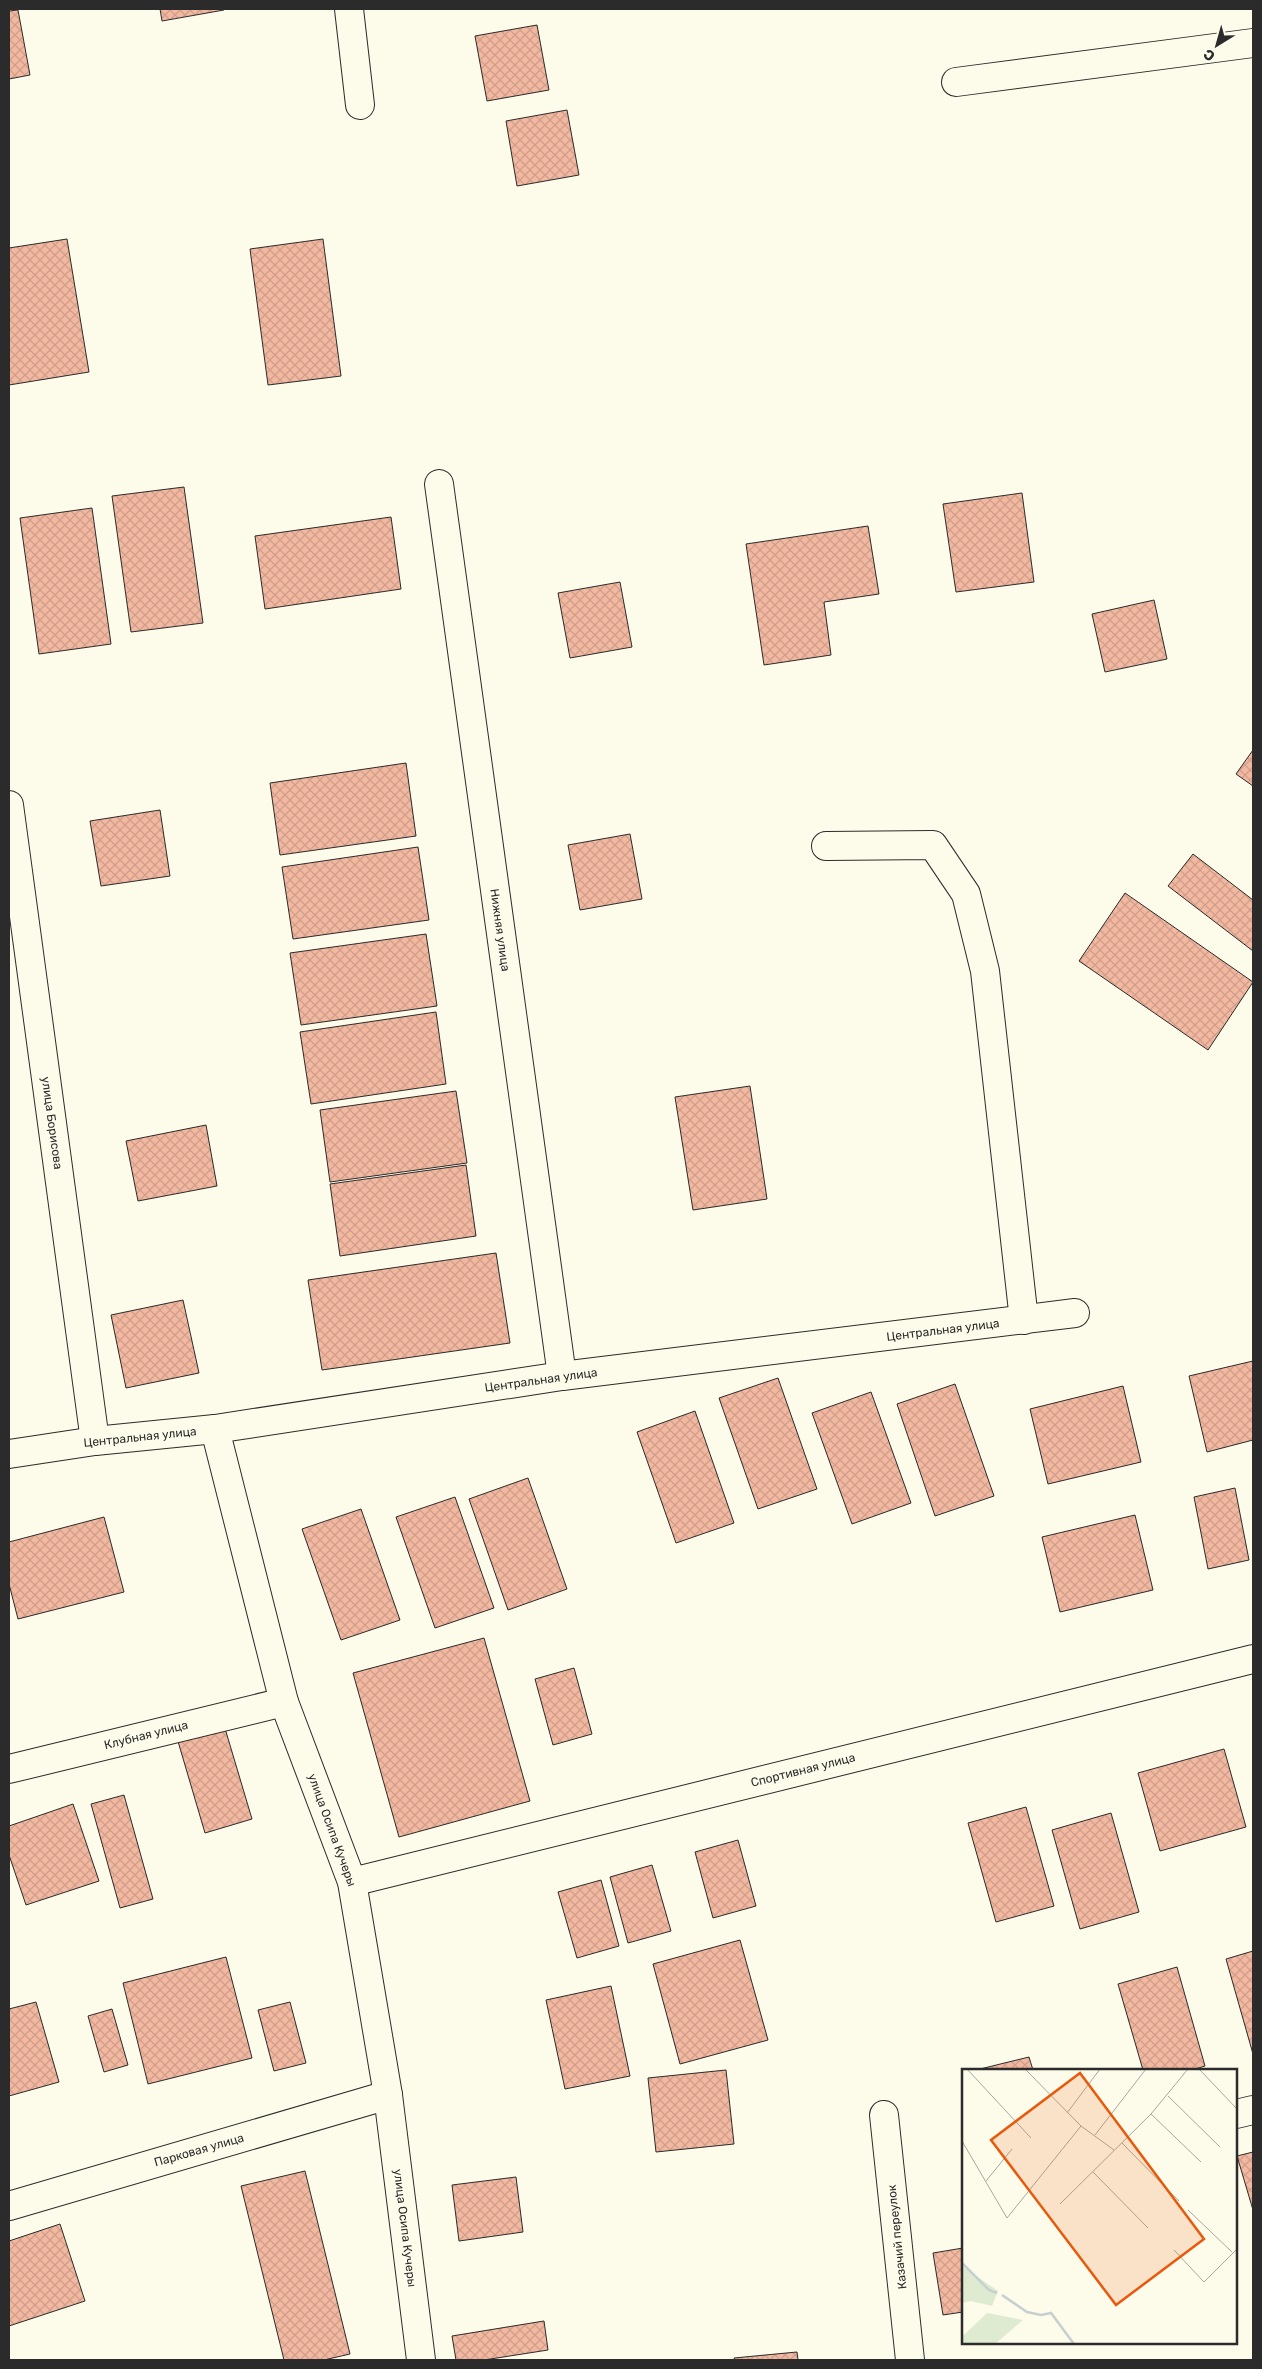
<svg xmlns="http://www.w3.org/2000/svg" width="1262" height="2369" viewBox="0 0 1262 2369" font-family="Rubik,sans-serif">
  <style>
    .building { fill: url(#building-cross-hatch); stroke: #2b2b2b }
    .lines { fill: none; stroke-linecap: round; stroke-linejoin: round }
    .minor-casing { stroke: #2b2b2b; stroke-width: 30 }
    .minor { stroke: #fdfbea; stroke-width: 28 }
    .labels { text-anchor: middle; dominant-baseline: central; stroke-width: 4; stroke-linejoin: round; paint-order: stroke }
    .street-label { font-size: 12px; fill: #2b2b2b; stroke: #fdfbea }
    .inset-river { fill: none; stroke: #c7d0d0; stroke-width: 2.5 }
    .inset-road { fill: none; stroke: #a9a89e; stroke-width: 1 }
    .view { fill: #e8590c; fill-opacity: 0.15; stroke: #e8590c; stroke-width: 2.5 }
    .inset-edge { fill: none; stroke: #2b2b2b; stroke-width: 2.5 }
  </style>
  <defs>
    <pattern id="building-cross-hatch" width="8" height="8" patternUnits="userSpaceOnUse" patternTransform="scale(1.25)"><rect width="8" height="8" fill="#f2b8a0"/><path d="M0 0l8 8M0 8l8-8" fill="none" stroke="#d09e8a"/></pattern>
  </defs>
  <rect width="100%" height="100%" fill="#fdfbea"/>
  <g class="building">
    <path d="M 160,9 L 224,9 L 224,10 L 162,21 Z"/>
    <path d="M 18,10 L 30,75 L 9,79 L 9,11 Z"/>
    <path d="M 537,25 L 549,90 L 487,101 L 475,36 Z"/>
    <path d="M 567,110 L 579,175 L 517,186 L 506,121 Z"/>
    <path d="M 67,239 L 89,372 L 9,385 L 9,248 Z"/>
    <path d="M 323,239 L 341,376 L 268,385 L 250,249 Z"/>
    <path d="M 184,487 L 203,623 L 131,632 L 112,496 Z"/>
    <path d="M 1022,493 L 1034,582 L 956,592 L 943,504 Z"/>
    <path d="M 92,508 L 111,644 L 39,654 L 20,518 Z"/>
    <path d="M 391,517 L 401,589 L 265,609 L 255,536 Z"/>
    <path d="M 868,526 L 879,594 L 824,602 L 831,655 L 764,665 L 746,544 Z"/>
    <path d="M 620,582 L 632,647 L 570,658 L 558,593 Z"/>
    <path d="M 1154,600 L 1167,659 L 1105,672 L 1092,614 Z"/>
    <path d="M 1253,750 L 1253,786 L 1236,774 Z"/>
    <path d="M 406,763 L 416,836 L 280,855 L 270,783 Z"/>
    <path d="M 160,810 L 170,876 L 101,886 L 90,821 Z"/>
    <path d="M 630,834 L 642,899 L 580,910 L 568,845 Z"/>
    <path d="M 418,847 L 429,920 L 293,939 L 282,867 Z"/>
    <path d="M 1193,854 L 1253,900 L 1253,951 L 1168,886 Z"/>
    <path d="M 1125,893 L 1253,982 L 1208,1050 L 1079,961 Z"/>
    <path d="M 426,934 L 437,1006 L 301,1025 L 290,953 Z"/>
    <path d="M 436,1012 L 446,1084 L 311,1104 L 300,1032 Z"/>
    <path d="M 750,1086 L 767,1199 L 693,1210 L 675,1097 Z"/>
    <path d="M 456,1091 L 467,1163 L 330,1182 L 320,1110 Z"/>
    <path d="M 206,1125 L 217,1186 L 138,1201 L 126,1141 Z"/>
    <path d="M 466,1165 L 476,1236 L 340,1256 L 330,1184 Z"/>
    <path d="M 496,1253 L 510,1343 L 322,1370 L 308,1280 Z"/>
    <path d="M 183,1300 L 199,1373 L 126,1388 L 111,1315 Z"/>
    <path d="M 1253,1361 L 1253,1440 L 1207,1452 L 1189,1376 Z"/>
    <path d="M 778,1378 L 817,1489 L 758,1509 L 719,1398 Z"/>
    <path d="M 955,1384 L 994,1496 L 935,1516 L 897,1404 Z"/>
    <path d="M 1123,1386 L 1141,1462 L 1048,1484 L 1030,1409 Z"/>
    <path d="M 871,1392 L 911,1503 L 852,1524 L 812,1413 Z"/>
    <path d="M 695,1411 L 734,1523 L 676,1543 L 637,1432 Z"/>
    <path d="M 528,1478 L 567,1589 L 508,1610 L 469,1499 Z"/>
    <path d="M 1235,1488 L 1249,1560 L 1208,1569 L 1194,1497 Z"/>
    <path d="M 455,1497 L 494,1608 L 435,1628 L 396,1517 Z"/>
    <path d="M 361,1509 L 400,1620 L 341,1640 L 302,1529 Z"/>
    <path d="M 1135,1515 L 1153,1590 L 1060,1612 L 1042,1537 Z"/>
    <path d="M 104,1517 L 124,1592 L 18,1619 L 9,1584 L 9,1542 Z"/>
    <path d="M 484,1638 L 530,1801 L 399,1837 L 353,1673 Z"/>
    <path d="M 574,1668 L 592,1734 L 553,1745 L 535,1679 Z"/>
    <path d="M 224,1725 L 252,1819 L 205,1833 L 177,1738 Z"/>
    <path d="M 1224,1749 L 1246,1827 L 1160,1851 L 1138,1773 Z"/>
    <path d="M 124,1795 L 153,1899 L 120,1908 L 91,1804 Z"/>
    <path d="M 73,1804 L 99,1881 L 26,1905 L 9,1855 L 9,1826 Z"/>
    <path d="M 1026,1807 L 1054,1906 L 996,1922 L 968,1823 Z"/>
    <path d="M 1111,1813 L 1139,1912 L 1080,1929 L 1052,1830 Z"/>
    <path d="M 738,1840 L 756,1906 L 713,1918 L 695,1852 Z"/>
    <path d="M 652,1865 L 671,1931 L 628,1943 L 610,1877 Z"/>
    <path d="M 601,1880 L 619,1946 L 577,1958 L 558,1892 Z"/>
    <path d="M 740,1940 L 768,2040 L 680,2064 L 653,1964 Z"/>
    <path d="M 1253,1951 L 1253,2054 L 1226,1959 Z"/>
    <path d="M 226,1957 L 252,2058 L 148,2084 L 123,1983 Z"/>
    <path d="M 1177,1967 L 1205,2066 L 1192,2070 L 1143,2070 L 1118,1984 Z"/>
    <path d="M 611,1986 L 630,2076 L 565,2089 L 546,2000 Z"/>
    <path d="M 36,2002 L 59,2082 L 9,2096 L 9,2009 Z"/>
    <path d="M 290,2002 L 306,2063 L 274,2071 L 258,2010 Z"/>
    <path d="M 112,2009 L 128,2065 L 104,2072 L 88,2016 Z"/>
    <path d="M 1029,2057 L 1033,2070 L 976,2070 Z"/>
    <path d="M 726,2070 L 734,2144 L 656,2152 L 648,2078 Z"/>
    <path d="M 1253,2152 L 1253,2210 L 1237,2156 Z"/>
    <path d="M 305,2171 L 350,2354 L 324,2360 L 284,2360 L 241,2186 Z"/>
    <path d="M 516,2177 L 523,2232 L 459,2241 L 452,2185 Z"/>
    <path d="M 60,2224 L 85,2301 L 9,2326 L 9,2241 Z"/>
    <path d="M 963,2248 L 963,2312 L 943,2315 L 933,2253 Z"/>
    <path d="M 544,2321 L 548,2350 L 484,2360 L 456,2360 L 452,2336 Z"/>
    <path d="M 797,2352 L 798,2360 L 735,2360 L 734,2358 Z"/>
  </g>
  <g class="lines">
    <g class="minor-casing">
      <g id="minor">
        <path d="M 349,9 L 360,105"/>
        <path d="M 956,82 L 1253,43"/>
        <path d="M 439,484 L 562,1376"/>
        <path d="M 9,805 L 95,1441"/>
        <path d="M 826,846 L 933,845 L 966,894 L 985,971 L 1024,1320"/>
        <path d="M 215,1429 L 284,1702 L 352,1882 L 388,2095 L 421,2360"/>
        <path d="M 9,1454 L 95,1441 L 215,1429 L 562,1376 L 1075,1313"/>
        <path d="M 9,1769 L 284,1702"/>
        <path d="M 352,1882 L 1253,1659"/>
        <path d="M 1236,2114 L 1253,2110"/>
        <path d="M 884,2115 L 910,2360"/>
        <path d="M 9,2206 L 388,2095"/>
      </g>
    </g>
    <use href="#minor" class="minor"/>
  </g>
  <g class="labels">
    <g class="street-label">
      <text transform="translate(500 930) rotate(82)">Нижняя улица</text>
      <text transform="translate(52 1123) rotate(82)">улица Борисова</text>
      <text transform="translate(943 1330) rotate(-7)">Центральная улица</text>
      <text transform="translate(541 1380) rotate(-8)">Центральная улица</text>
      <text transform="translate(140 1437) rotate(-6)">Центральная улица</text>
      <text transform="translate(146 1735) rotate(-14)">Клубная улица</text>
      <text transform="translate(803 1770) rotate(-14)">Спортивная улица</text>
      <text transform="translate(332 1830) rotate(70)">улица Осипа Кучеры</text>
      <text transform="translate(199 2150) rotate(-16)">Парковая улица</text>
      <text transform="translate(405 2228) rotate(83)">улица Осипа Кучеры</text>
      <text transform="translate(897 2237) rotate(-96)">Казачий переулок</text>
    </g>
  </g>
  <g transform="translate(962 2069)">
    <rect width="275" height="275" fill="#fdfbea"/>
    <path d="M 0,197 L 36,222 L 30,237 L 9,232 L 0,234 ZM 25,244 L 61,251 L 33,275 L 0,275 L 0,265 L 2,266 Z" fill="#deebd1"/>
    <path class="inset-river" d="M 0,194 L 27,221 L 35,224M 40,226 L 65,243 L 79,246 L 89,244 L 112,275"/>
    <path class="inset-road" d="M 5,0 L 69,69M 63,0 L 119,57 L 152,81M 237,0 L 275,40M 206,27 L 258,78M 105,44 L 138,0M 189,45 L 239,93M 133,66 L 184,0M 0,72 L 45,149 L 119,57M 160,74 L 217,132M 131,103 L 186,159M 24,112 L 50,80M 98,135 L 189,45 L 226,0M 226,141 L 270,183M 212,181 L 242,213 L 275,180"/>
    <path class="view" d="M 118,4 L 242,170 L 154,236 L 29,71 Z"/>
    <rect width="275" height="275" class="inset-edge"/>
  </g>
  <rect width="1262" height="2369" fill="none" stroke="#2b2b2b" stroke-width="20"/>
  <g transform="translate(1217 45) rotate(217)" stroke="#fdfbea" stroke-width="4" paint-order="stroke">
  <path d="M0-4L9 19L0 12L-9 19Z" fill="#2b2b2b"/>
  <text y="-8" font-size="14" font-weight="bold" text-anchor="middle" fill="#2b2b2b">С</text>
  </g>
</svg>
